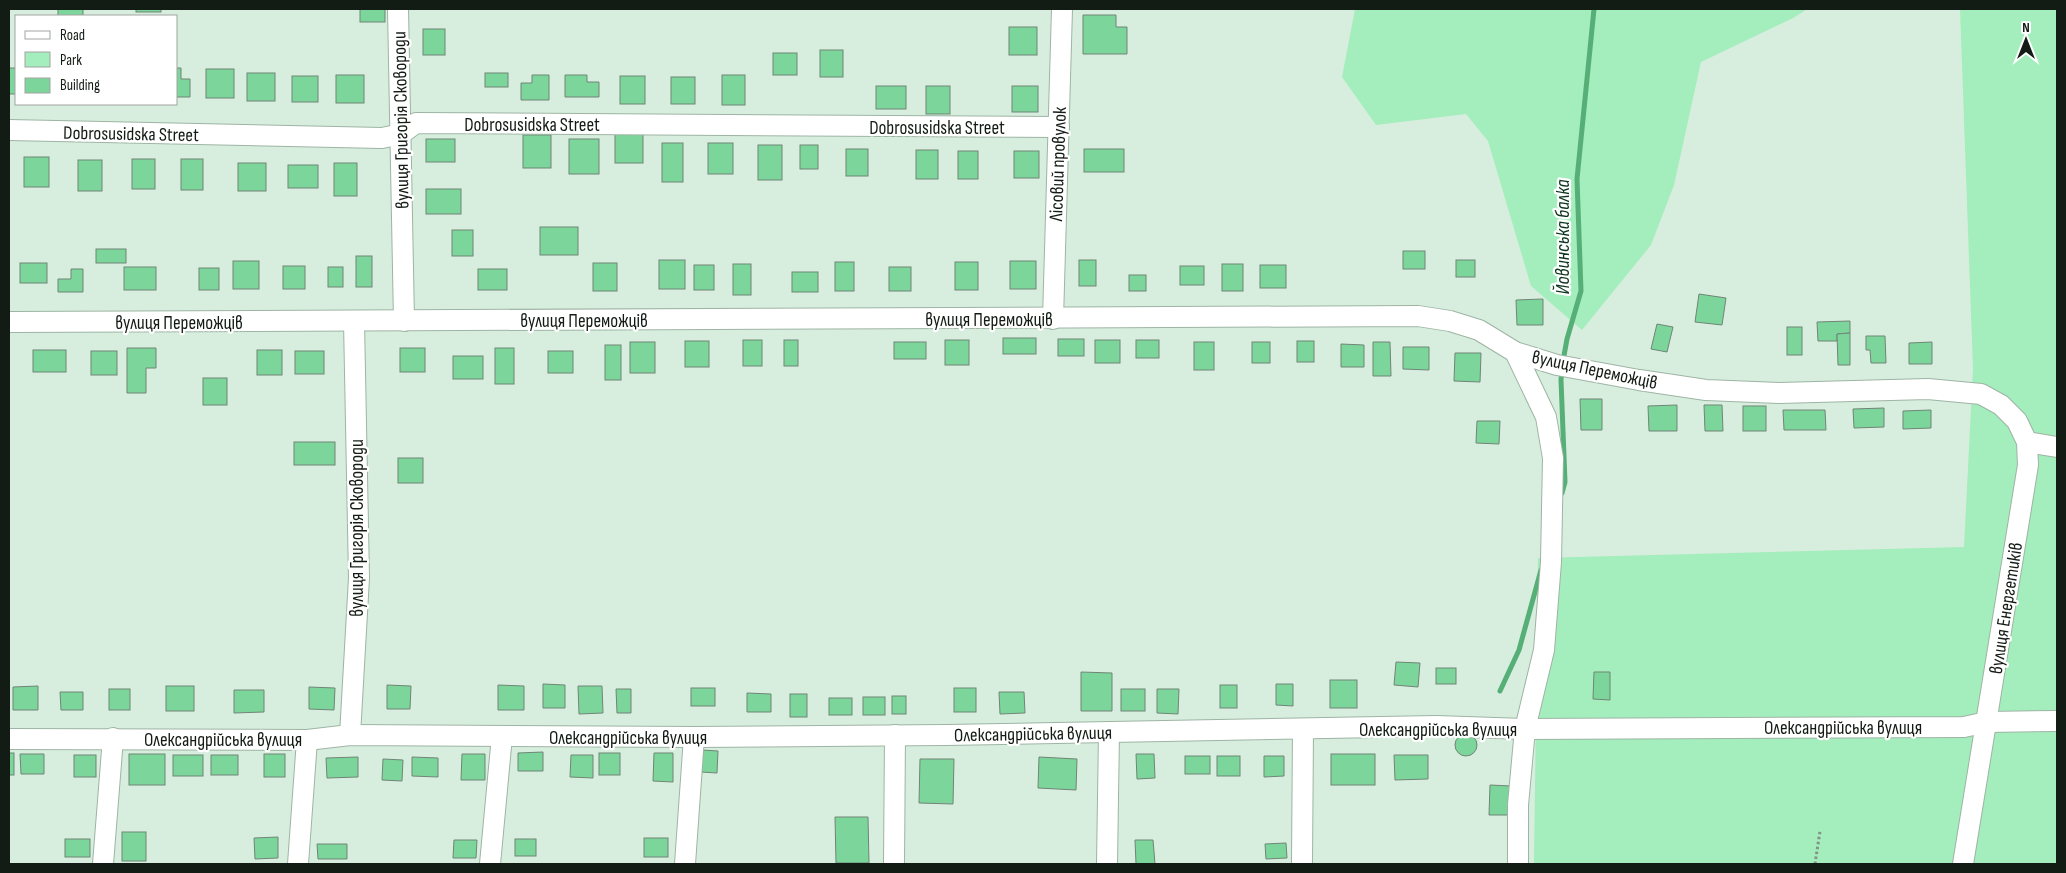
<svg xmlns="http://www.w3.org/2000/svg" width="2066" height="873" viewBox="0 0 2066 873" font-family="'Sofia Sans Condensed',sans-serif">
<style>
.green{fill:#a4edbc}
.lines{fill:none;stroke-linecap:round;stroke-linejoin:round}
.stream{stroke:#55af77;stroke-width:5}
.building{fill:#7cd69b;stroke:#708576}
.minor-casing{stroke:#9eb4a4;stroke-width:22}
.path{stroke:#829387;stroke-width:3;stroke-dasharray:2.5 2.5;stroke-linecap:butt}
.minor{stroke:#fff;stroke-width:20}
.labels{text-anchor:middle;stroke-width:4.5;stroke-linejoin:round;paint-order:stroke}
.street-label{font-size:19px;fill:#131b15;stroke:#fff}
.water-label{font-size:20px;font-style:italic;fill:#0e351e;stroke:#fff}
</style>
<rect width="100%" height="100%" fill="#d7eede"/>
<g class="green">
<polygon points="1355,9 1807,9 1795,17 1701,62 1674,185 1651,245 1582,330 1531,286 1488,141 1466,114 1376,125 1342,77"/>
<polygon points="1960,9 2057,9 2057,864 1534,864 1538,558 1964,547 1973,369"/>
</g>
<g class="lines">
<g class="stream">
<polyline points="1563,361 1567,339 1581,291 1577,179 1594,9"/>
<polyline points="1562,493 1565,482 1561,380 1562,369"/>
<polyline points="1500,691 1519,650 1541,570"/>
</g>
</g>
<g class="building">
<rect x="58" y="9" width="25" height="7"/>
<rect x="136" y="9" width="25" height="3"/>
<rect x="360" y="9" width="25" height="13"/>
<polygon points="1083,15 1116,15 1116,27 1127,27 1127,54 1083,54"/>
<rect x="1009" y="27" width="28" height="28"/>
<rect x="423" y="29" width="22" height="26"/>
<rect x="820" y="50" width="23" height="27"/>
<rect x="773" y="53" width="24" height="22"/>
<rect x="9" y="68" width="7" height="26"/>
<polygon points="176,68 181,68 181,79 190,79 190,97 176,97"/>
<rect x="206" y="69" width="28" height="29"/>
<rect x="247" y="73" width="28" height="28"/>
<rect x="485" y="73" width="23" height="14"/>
<rect x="336" y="75" width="28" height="28"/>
<polygon points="532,75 549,75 549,100 521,100 521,83 532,83"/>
<polygon points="565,75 587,75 587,82 599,82 599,97 565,97"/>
<rect x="722" y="75" width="23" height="30"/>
<rect x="292" y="76" width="26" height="26"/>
<rect x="620" y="76" width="25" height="28"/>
<rect x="671" y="77" width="24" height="27"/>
<rect x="876" y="86" width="30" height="23"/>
<rect x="926" y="86" width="24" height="28"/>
<rect x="1012" y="86" width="26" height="26"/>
<rect x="615" y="134" width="28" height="29"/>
<rect x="523" y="135" width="28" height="33"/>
<rect x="426" y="139" width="29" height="23"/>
<rect x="569" y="139" width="30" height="35"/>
<rect x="662" y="143" width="21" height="39"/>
<rect x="708" y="143" width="25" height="31"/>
<rect x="758" y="145" width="24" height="35"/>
<rect x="800" y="145" width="18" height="24"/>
<rect x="846" y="149" width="22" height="27"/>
<rect x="1084" y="149" width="40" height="23"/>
<rect x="916" y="150" width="22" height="29"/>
<rect x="958" y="151" width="20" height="28"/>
<rect x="1014" y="151" width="25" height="27"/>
<rect x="24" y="157" width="25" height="30"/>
<rect x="132" y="159" width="23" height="30"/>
<rect x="181" y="159" width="22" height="31"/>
<rect x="78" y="160" width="24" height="31"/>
<rect x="238" y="163" width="28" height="28"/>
<rect x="334" y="163" width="23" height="33"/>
<rect x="288" y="165" width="30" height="23"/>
<rect x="426" y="189" width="35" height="25"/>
<rect x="540" y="227" width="38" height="28"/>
<rect x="452" y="230" width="21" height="26"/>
<rect x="96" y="249" width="30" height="14"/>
<rect x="1403" y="251" width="22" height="18"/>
<rect x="356" y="256" width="16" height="31"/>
<rect x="659" y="260" width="26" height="29"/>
<rect x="1079" y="260" width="17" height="26"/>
<rect x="1456" y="260" width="19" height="17"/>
<rect x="233" y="261" width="26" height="28"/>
<rect x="1010" y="261" width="26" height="28"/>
<rect x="835" y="262" width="19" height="29"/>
<rect x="955" y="262" width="23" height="28"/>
<rect x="20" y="263" width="27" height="20"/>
<rect x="593" y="263" width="24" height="28"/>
<rect x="733" y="264" width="18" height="31"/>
<rect x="1222" y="264" width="21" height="27"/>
<rect x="694" y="265" width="20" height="25"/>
<rect x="1260" y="265" width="26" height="23"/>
<rect x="283" y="266" width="22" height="23"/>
<rect x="1180" y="266" width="24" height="19"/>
<rect x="124" y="267" width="32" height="23"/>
<rect x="328" y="267" width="15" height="20"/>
<rect x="889" y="267" width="22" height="24"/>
<rect x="199" y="268" width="20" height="22"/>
<polygon points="71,269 83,269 83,292 58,292 58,279 71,279"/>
<rect x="478" y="269" width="29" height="21"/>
<rect x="792" y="272" width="26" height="20"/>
<rect x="1129" y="275" width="17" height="16"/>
<polygon points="1699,294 1726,298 1722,325 1695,322"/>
<polygon points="1543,299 1543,325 1517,325 1516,300"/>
<polygon points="1850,321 1850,333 1837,334 1837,341 1818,341 1817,322"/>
<polygon points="1657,324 1673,327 1667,352 1651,349"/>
<rect x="1787" y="327" width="15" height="28"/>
<polygon points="1850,333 1850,365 1838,365 1837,334"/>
<polygon points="1866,336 1885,336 1886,363 1871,363 1870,350 1866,350"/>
<rect x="1003" y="338" width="33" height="16"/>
<rect x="1058" y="339" width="26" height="17"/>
<rect x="743" y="340" width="19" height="26"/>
<rect x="784" y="340" width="14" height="26"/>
<rect x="945" y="340" width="24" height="25"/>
<rect x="1095" y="340" width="25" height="23"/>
<rect x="1136" y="340" width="23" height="18"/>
<rect x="685" y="341" width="24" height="26"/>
<rect x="1297" y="341" width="17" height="21"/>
<rect x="630" y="342" width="25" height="31"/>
<rect x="894" y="342" width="32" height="17"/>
<rect x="1194" y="342" width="20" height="28"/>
<rect x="1252" y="342" width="18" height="21"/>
<polygon points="1373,342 1390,342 1391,376 1373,376"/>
<polygon points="1932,342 1932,364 1909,364 1909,343"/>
<polygon points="1341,344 1364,345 1364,367 1341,367"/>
<rect x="605" y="345" width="16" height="35"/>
<polygon points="1403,347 1429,347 1429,370 1403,369"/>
<polygon points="127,348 156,348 156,368 146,368 146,393 127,393"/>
<rect x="400" y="348" width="25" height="24"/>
<rect x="495" y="348" width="19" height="36"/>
<rect x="33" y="350" width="33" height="22"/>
<rect x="257" y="350" width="25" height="25"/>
<rect x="91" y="351" width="26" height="24"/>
<rect x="295" y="351" width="29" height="23"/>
<rect x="548" y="351" width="25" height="22"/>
<polygon points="1455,353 1481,353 1480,382 1454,381"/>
<rect x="453" y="356" width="30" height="23"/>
<rect x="203" y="378" width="24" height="27"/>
<polygon points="1580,399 1602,399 1602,430 1581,430"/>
<polygon points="1677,405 1677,431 1649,431 1648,406"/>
<polygon points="1704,405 1722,405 1723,431 1705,431"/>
<rect x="1743" y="406" width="23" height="25"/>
<polygon points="1884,408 1884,427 1854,428 1853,409"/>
<polygon points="1783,410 1825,410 1826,430 1784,430"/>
<polygon points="1931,410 1931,428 1903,429 1903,411"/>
<polygon points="1477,421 1500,421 1499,444 1476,443"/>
<rect x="294" y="442" width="41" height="23"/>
<rect x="398" y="458" width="25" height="25"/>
<polygon points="1396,662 1420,663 1418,687 1394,685"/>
<rect x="1436" y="668" width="20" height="16"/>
<polygon points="1081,672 1112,673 1112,711 1081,711"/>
<polygon points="1594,672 1610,672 1610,700 1593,699"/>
<rect x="1330" y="680" width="27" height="28"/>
<polygon points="543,684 565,685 565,708 543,708"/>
<polygon points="1276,684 1293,684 1293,706 1276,705"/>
<polygon points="387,685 411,686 410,709 387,709"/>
<polygon points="498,685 524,686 524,710 498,710"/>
<rect x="1220" y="685" width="17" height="23"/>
<polygon points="38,686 38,710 13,710 13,687"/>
<rect x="166" y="686" width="28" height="25"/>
<polygon points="578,686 602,686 603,713 579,714"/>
<polygon points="309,687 335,688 334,710 309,709"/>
<rect x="691" y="688" width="24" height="18"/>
<rect x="954" y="688" width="22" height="24"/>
<rect x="109" y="689" width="21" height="21"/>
<polygon points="616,689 631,689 631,713 617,713"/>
<rect x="1121" y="689" width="24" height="22"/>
<polygon points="1157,689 1179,689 1178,714 1157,713"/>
<polygon points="234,690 264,690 264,712 234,713"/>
<polygon points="60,692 83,692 83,710 61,710"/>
<polygon points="999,692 1024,692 1025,713 1000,714"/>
<polygon points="747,693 771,694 771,712 747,712"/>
<rect x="790" y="694" width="17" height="23"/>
<rect x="892" y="696" width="14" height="18"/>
<rect x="863" y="697" width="22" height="18"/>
<rect x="829" y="698" width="23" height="17"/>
<circle cx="1466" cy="745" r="11"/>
<polygon points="702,750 718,751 717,773 701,772"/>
<polygon points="543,752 543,771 518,771 518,753"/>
<rect x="9" y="753" width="5" height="22"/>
<rect x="599" y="753" width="21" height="22"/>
<polygon points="654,753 673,753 673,782 653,781"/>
<polygon points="20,754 44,754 44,774 21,774"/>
<rect x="129" y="754" width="36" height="31"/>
<rect x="264" y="754" width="21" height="23"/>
<polygon points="462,754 485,754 485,780 461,780"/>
<polygon points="1136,754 1154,754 1155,778 1137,779"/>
<rect x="1331" y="754" width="44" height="31"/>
<rect x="74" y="755" width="22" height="22"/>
<rect x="173" y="755" width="30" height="21"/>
<rect x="211" y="755" width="27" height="20"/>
<polygon points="571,755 593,755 593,778 570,777"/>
<polygon points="1394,755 1428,755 1428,779 1395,780"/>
<rect x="1185" y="756" width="25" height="18"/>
<rect x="1217" y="756" width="23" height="20"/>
<polygon points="1264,756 1284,756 1284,776 1264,777"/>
<polygon points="358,757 358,777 327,778 326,758"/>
<polygon points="412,757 438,758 438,777 412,776"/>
<polygon points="1039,757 1077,759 1076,790 1038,788"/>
<polygon points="383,759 403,760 402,781 382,780"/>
<polygon points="920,759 954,759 953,804 919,803"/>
<polygon points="1490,785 1511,786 1510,815 1489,815"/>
<polygon points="835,817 868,817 869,863 836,863"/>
<rect x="122" y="832" width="24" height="29"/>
<polygon points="278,837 278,858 255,859 254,838"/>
<rect x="644" y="838" width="24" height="19"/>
<rect x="65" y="839" width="25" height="18"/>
<rect x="515" y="839" width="21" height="17"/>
<polygon points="454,840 477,840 476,858 453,858"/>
<polygon points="1135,840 1153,840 1155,864 1136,864"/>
<polygon points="1286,843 1287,858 1266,859 1265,844"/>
<polygon points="317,844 347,844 347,859 318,859"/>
</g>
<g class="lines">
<g class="minor-casing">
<g id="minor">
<polyline points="398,9 404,321"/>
<polyline points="9,130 382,138 401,134 416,123 1059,127"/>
<polyline points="1053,319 1062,9"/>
<polyline points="9,322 1418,316 1450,321 1479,330 1515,352 1557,365 1639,380 1706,390 1779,393 1928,389 1981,394 2001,405 2017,421 2027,442 2028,465 1963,864"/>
<polyline points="1515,352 1546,417 1553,458 1551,562 1544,650 1525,729 1518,805 1518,864"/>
<polyline points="2027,442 2057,447"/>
<polyline points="350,735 359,578 354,321"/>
<polyline points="9,739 307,740 350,735 694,737 946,735 1436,726 1525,729 1964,727 1987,722 2057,721"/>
<polyline points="103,864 113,738"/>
<polyline points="298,864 307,740"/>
<polyline points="490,864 502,736"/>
<polyline points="685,864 694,737"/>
<polyline points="894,864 895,735"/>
<polyline points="1107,864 1109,732"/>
<polyline points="1302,864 1303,729"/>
</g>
</g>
<polyline class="path" points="1815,864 1820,831"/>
<use href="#minor" class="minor"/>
</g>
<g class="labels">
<g class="street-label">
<text transform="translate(400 120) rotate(-91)" y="7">вулиця Григорія Сковороди</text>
<text x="532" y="131">Dobrosusidska Street</text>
<text x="937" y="134">Dobrosusidska Street</text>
<text transform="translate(131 133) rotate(1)" y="7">Dobrosusidska Street</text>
<text transform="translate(1057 164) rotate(-88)" y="7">Лісовий провулок</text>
<text x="989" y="326">вулиця Переможців</text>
<text x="584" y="327">вулиця Переможців</text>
<text x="179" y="329">вулиця Переможців</text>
<text transform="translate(1595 369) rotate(12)" y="7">вулиця Переможців</text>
<text transform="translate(356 528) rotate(-90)" y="7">вулиця Григорія Сковороди</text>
<text transform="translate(2005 608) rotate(-81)" y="7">вулиця Енергетиків</text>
<text x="1843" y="734">Олександрійська вулиця</text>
<text x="1438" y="736">Олександрійська вулиця</text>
<text transform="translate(1033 733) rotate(-1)" y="7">Олександрійська вулиця</text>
<text x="628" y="744">Олександрійська вулиця</text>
<text x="223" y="746">Олександрійська вулиця</text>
</g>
<g class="water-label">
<text transform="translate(1562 237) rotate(-90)" y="7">Йовинська балка</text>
</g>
</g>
<rect width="2066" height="873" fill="none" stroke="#131b15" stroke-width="20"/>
<rect x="15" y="15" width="162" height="90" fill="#ffffff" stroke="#a1a4a1"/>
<rect x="25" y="31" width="25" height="8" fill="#ffffff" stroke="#a1a4a1"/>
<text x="60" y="40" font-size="15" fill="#131b15">Road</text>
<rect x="25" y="52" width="25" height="15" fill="#a4edbc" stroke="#a1a4a1"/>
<text x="60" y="65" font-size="15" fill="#131b15">Park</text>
<rect x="25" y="78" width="25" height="15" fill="#7cd69b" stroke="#a1a4a1"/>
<text x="60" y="90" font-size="15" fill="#131b15">Building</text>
<g transform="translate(2026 40)" stroke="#ffffff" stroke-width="4" paint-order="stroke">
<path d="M0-4L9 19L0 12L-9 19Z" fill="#131b15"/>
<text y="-8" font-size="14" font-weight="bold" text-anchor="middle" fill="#131b15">N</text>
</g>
</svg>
